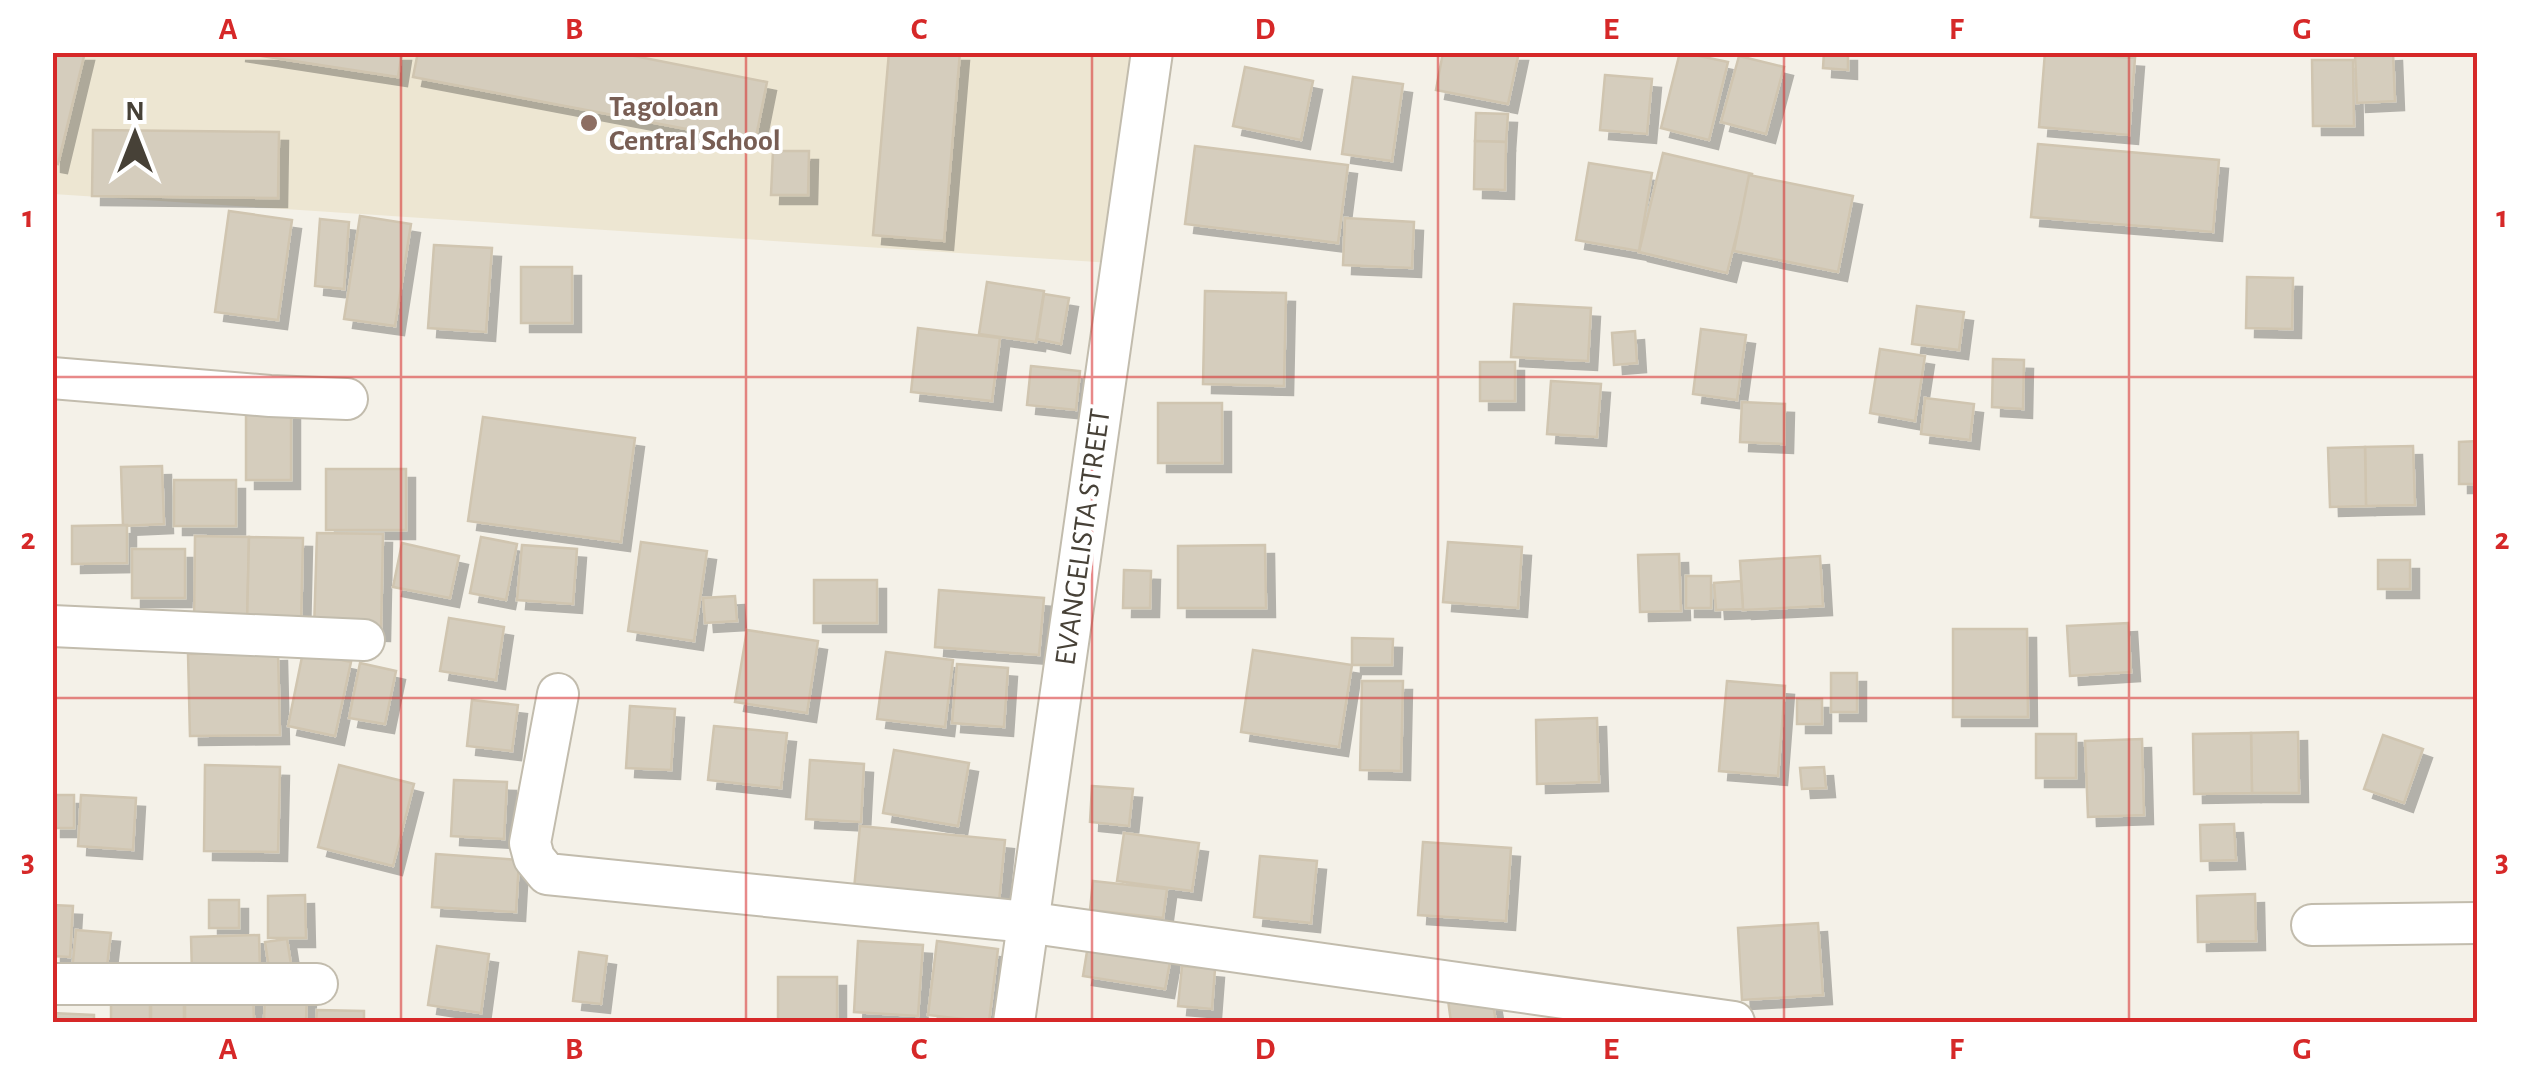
<svg xmlns="http://www.w3.org/2000/svg" width="2530" height="1075" viewBox="0 0 2530 1075" font-family="'Alegreya Sans',sans-serif">
<style>
.education{fill:#ede6d2}
.building{fill:#d5cdbd;stroke:#d0c5b0;stroke-width:2.5;filter:url(#shadow)}
.lines{fill:none;stroke-linecap:round;stroke-linejoin:round}
.minor-casing{stroke:#c2bcad;stroke-width:44}
.minor{stroke:#fff;stroke-width:40}
.grid{fill:none;stroke:#d62828;stroke-width:2.5;stroke-opacity:0.55}
.education-dot{fill:#8d6e63;stroke:#fff;stroke-width:4}
.labels{text-anchor:middle;stroke-width:8;stroke-linejoin:round;paint-order:stroke}
.education-label{font-size:30px;font-weight:bold;fill:#785e54;stroke:#fff;text-anchor:start}
.street-label{font-size:30px;fill:#474137;stroke:#fff}
.neatline{fill:none;stroke:#d62828;stroke-width:4}
.grid-label{font-size:32px;text-anchor:middle;font-weight:bold;fill:#d62828}
</style>
<defs>
<filter id="shadow"><feDropShadow dx="9" dy="9" stdDeviation="0" flood-color="#0004"/></filter>
</defs>
<rect width="100%" height="100%" fill="#f4f1e8"/>
<polygon class="education" points="52,53 1133,53 1112,263 53,194"/>
<g class="building">
<polygon points="52,52 85,52 58,164 52,163"/>
<polygon points="236,52 402,52 398,77"/>
<polygon points="418,52 614,52 767,82 755,142 413,77"/>
<polygon points="889,52 960,52 944,241 873,235"/>
<polygon points="1443,52 1519,52 1508,104 1436,90"/>
<polygon points="1680,52 1728,62 1709,140 1661,128"/>
<polygon points="1824,52 1848,52 1848,70 1823,68"/>
<polygon points="2045,52 2135,58 2129,135 2039,127"/>
<polygon points="2393,52 2395,101 2357,103 2355,54"/>
<polygon points="1739,56 1784,67 1766,134 1721,122"/>
<polygon points="2312,60 2353,60 2354,126 2313,126"/>
<polygon points="1245,67 1313,81 1301,140 1233,126"/>
<polygon points="1605,75 1652,79 1647,134 1600,130"/>
<polygon points="1353,77 1403,84 1392,161 1342,154"/>
<polygon points="1476,113 1508,114 1506,142 1475,141"/>
<polygon points="93,130 279,132 278,198 92,196"/>
<polygon points="1475,141 1506,142 1505,190 1474,189"/>
<polygon points="2038,144 2219,160 2213,232 2031,217"/>
<polygon points="1195,146 1348,165 1338,243 1185,224"/>
<polygon points="773,151 809,151 808,195 771,195"/>
<polygon points="1663,153 1752,174 1727,273 1639,252"/>
<polygon points="1589,163 1652,173 1639,251 1576,240"/>
<polygon points="1749,175 1853,196 1838,272 1734,251"/>
<polygon points="229,211 292,220 278,320 215,312"/>
<polygon points="360,216 411,224 395,326 344,319"/>
<polygon points="1345,218 1414,222 1412,268 1343,265"/>
<polygon points="320,219 349,222 344,289 315,286"/>
<polygon points="434,245 492,248 486,332 428,328"/>
<rect x="521" y="267" width="51" height="56"/>
<polygon points="2247,277 2293,278 2292,329 2246,328"/>
<polygon points="987,282 1044,291 1036,342 979,334"/>
<polygon points="1205,291 1286,293 1284,386 1203,384"/>
<polygon points="1044,294 1069,298 1061,344 1037,339"/>
<polygon points="1514,304 1591,308 1588,361 1511,357"/>
<polygon points="1917,306 1964,312 1959,350 1912,344"/>
<polygon points="918,328 1000,338 992,401 911,392"/>
<polygon points="1701,329 1746,335 1737,400 1693,394"/>
<polygon points="1635,331 1637,363 1614,365 1612,333"/>
<polygon points="1880,349 1925,356 1915,421 1870,413"/>
<polygon points="1993,359 2024,360 2023,409 1992,407"/>
<rect x="1480" y="362" width="35" height="39"/>
<polygon points="1031,366 1080,371 1076,410 1027,405"/>
<polygon points="1551,381 1601,384 1597,437 1547,434"/>
<polygon points="1925,398 1974,404 1970,440 1921,434"/>
<polygon points="1742,402 1785,404 1784,444 1740,442"/>
<rect x="1158" y="403" width="64" height="60"/>
<rect x="246" y="411" width="45" height="69"/>
<polygon points="483,417 635,438 621,542 468,521"/>
<polygon points="2478,441 2478,484 2459,484 2459,442"/>
<polygon points="2413,446 2415,505 2366,506 2365,447"/>
<polygon points="2365,447 2366,506 2330,507 2328,448"/>
<polygon points="162,466 164,524 123,526 121,467"/>
<rect x="326" y="469" width="80" height="61"/>
<rect x="174" y="480" width="62" height="46"/>
<polygon points="127,525 127,563 72,564 72,526"/>
<polygon points="317,533 383,534 381,632 314,630"/>
<polygon points="195,536 249,537 247,625 194,624"/>
<polygon points="249,537 303,538 301,626 247,625"/>
<polygon points="481,537 517,544 506,600 470,593"/>
<polygon points="641,542 707,551 694,641 628,631"/>
<polygon points="1448,542 1522,547 1518,608 1443,602"/>
<polygon points="402,543 459,556 450,598 393,587"/>
<polygon points="522,545 577,549 573,604 517,600"/>
<polygon points="1265,545 1266,608 1178,608 1178,546"/>
<rect x="132" y="549" width="53" height="49"/>
<polygon points="1679,554 1681,611 1640,612 1638,555"/>
<polygon points="1820,556 1823,606 1743,610 1740,561"/>
<rect x="2378" y="560" width="32" height="29"/>
<polygon points="1124,570 1151,571 1150,608 1123,608"/>
<rect x="1686" y="576" width="25" height="32"/>
<rect x="814" y="580" width="63" height="43"/>
<polygon points="1741,581 1743,609 1716,610 1714,583"/>
<polygon points="939,590 1044,598 1039,655 935,647"/>
<polygon points="735,596 737,621 705,623 703,598"/>
<polygon points="449,618 504,627 496,680 440,671"/>
<polygon points="2128,623 2131,672 2070,676 2067,626"/>
<polygon points="1953,629 2027,629 2028,717 1953,717"/>
<polygon points="747,630 818,641 807,713 735,702"/>
<polygon points="1352,638 1393,639 1392,665 1352,665"/>
<polygon points="1253,650 1352,665 1339,747 1241,732"/>
<polygon points="278,652 280,735 190,736 188,654"/>
<polygon points="303,652 351,662 335,736 288,726"/>
<polygon points="886,652 953,660 945,727 877,719"/>
<polygon points="360,663 396,671 385,724 349,718"/>
<polygon points="957,664 1008,668 1004,727 952,723"/>
<rect x="1831" y="673" width="26" height="39"/>
<polygon points="1362,681 1403,681 1401,771 1360,770"/>
<polygon points="1727,681 1785,686 1778,776 1719,771"/>
<rect x="1797" y="699" width="25" height="25"/>
<polygon points="472,700 518,705 512,751 467,746"/>
<polygon points="630,706 675,709 671,770 626,768"/>
<polygon points="1597,718 1599,782 1537,784 1536,720"/>
<polygon points="714,726 787,733 781,788 708,780"/>
<polygon points="2298,732 2299,793 2252,793 2251,733"/>
<polygon points="2251,733 2252,793 2194,794 2193,734"/>
<rect x="2036" y="734" width="40" height="44"/>
<polygon points="2383,735 2423,749 2404,803 2364,789"/>
<polygon points="2142,739 2144,815 2088,817 2085,741"/>
<polygon points="894,750 969,763 958,826 883,813"/>
<polygon points="810,760 864,764 861,822 806,819"/>
<polygon points="205,765 280,767 278,852 204,851"/>
<polygon points="339,765 414,784 393,866 318,847"/>
<polygon points="1824,767 1826,788 1802,789 1800,768"/>
<polygon points="454,780 507,782 504,839 451,836"/>
<polygon points="1092,786 1133,789 1129,826 1090,822"/>
<rect x="52" y="795" width="22" height="33"/>
<polygon points="81,795 136,798 133,850 78,846"/>
<polygon points="2234,824 2236,860 2201,861 2200,825"/>
<polygon points="860,826 1005,840 999,902 854,889"/>
<polygon points="1124,833 1199,843 1192,891 1117,881"/>
<polygon points="1423,842 1511,848 1506,921 1418,915"/>
<polygon points="436,854 519,860 516,912 432,907"/>
<polygon points="1260,856 1317,861 1311,923 1254,917"/>
<polygon points="1093,881 1167,889 1163,918 1090,910"/>
<polygon points="2255,894 2256,941 2198,942 2197,896"/>
<polygon points="305,895 306,938 268,938 268,896"/>
<rect x="209" y="900" width="30" height="28"/>
<polygon points="52,905 73,906 70,957 52,956"/>
<polygon points="1818,923 1823,995 1742,1000 1738,928"/>
<polygon points="76,930 111,933 106,975 72,972"/>
<polygon points="1090,933 1173,946 1165,989 1083,976"/>
<polygon points="259,935 260,972 192,973 191,937"/>
<polygon points="287,939 292,971 270,975 265,942"/>
<polygon points="858,941 923,945 918,1016 854,1012"/>
<polygon points="937,941 998,949 989,1022 928,1015"/>
<polygon points="437,946 489,954 481,1013 428,1005"/>
<polygon points="579,952 607,956 601,1004 573,1001"/>
<polygon points="1182,966 1215,969 1212,1009 1178,1006"/>
<rect x="778" y="977" width="59" height="45"/>
<polygon points="253,991 254,1022 185,1022 185,992"/>
<polygon points="265,992 307,993 306,1022 264,1022"/>
<polygon points="1491,993 1496,1022 1451,1022 1448,1000"/>
<polygon points="184,996 184,1022 151,1022 151,997"/>
<polygon points="150,1003 150,1022 111,1022 111,1004"/>
<polygon points="317,1010 364,1011 364,1022 316,1022"/>
<polygon points="52,1013 94,1015 94,1022 52,1022"/>
</g>
<g class="lines">
<g class="minor-casing">
<g id="minor">
<polyline points="52,378 270,396 347,399"/>
<polyline points="52,626 364,640"/>
<polyline points="558,694 530,843 534,858 547,874 1026,922 1734,1022"/>
<polyline points="2312,925 2478,923"/>
<polyline points="52,984 317,984"/>
<polyline points="1014,1022 1152,52"/>
</g>
</g>
<use href="#minor" class="minor"/>
</g>
<path class="grid" d="M 401,52 L 401,1022M 746,52 L 746,1022M 1092,52 L 1092,1022M 1438,52 L 1438,1022M 1784,52 L 1784,1022M 2129,52 L 2129,1022M 52,377 L 2478,377M 52,698 L 2478,698"/>
<circle class="education-dot" cx="589" cy="123" r="10"/>
<g class="labels">
<g class="education-label">
<text x="609" y="116">Tagoloan<tspan x="609" dy="34">Central School</tspan></text>
</g>
<g class="street-label">
<text transform="translate(1082 537) rotate(-82)" y="10">EVANGELISTA STREET</text>
</g>
</g>
<rect width="2530" height="1075" fill="none" stroke="#ffffff" stroke-width="110"/>
<g transform="translate(135 135)" stroke="#ffffff" stroke-width="8" paint-order="stroke">
<path d="M0-8L18 38L0 25L-18 38Z" fill="#474137"/>
<text y="-15" font-size="28" font-weight="bold" text-anchor="middle" fill="#474137">N</text>
</g>
<rect x="55" y="55" width="2420" height="965" class="neatline"/>
<g class="grid-label">
<text x="228" y="39">A</text>
<text x="574" y="39">B</text>
<text x="919" y="39">C</text>
<text x="1265" y="39">D</text>
<text x="1611" y="39">E</text>
<text x="1956" y="39">F</text>
<text x="2302" y="39">G</text>
<text x="28" y="227">1</text>
<text x="2502" y="227">1</text>
<text x="28" y="549">2</text>
<text x="2502" y="549">2</text>
<text x="28" y="871">3</text>
<text x="2502" y="871">3</text>
<text x="228" y="1059">A</text>
<text x="574" y="1059">B</text>
<text x="919" y="1059">C</text>
<text x="1265" y="1059">D</text>
<text x="1611" y="1059">E</text>
<text x="1956" y="1059">F</text>
<text x="2302" y="1059">G</text>
</g>
</svg>
